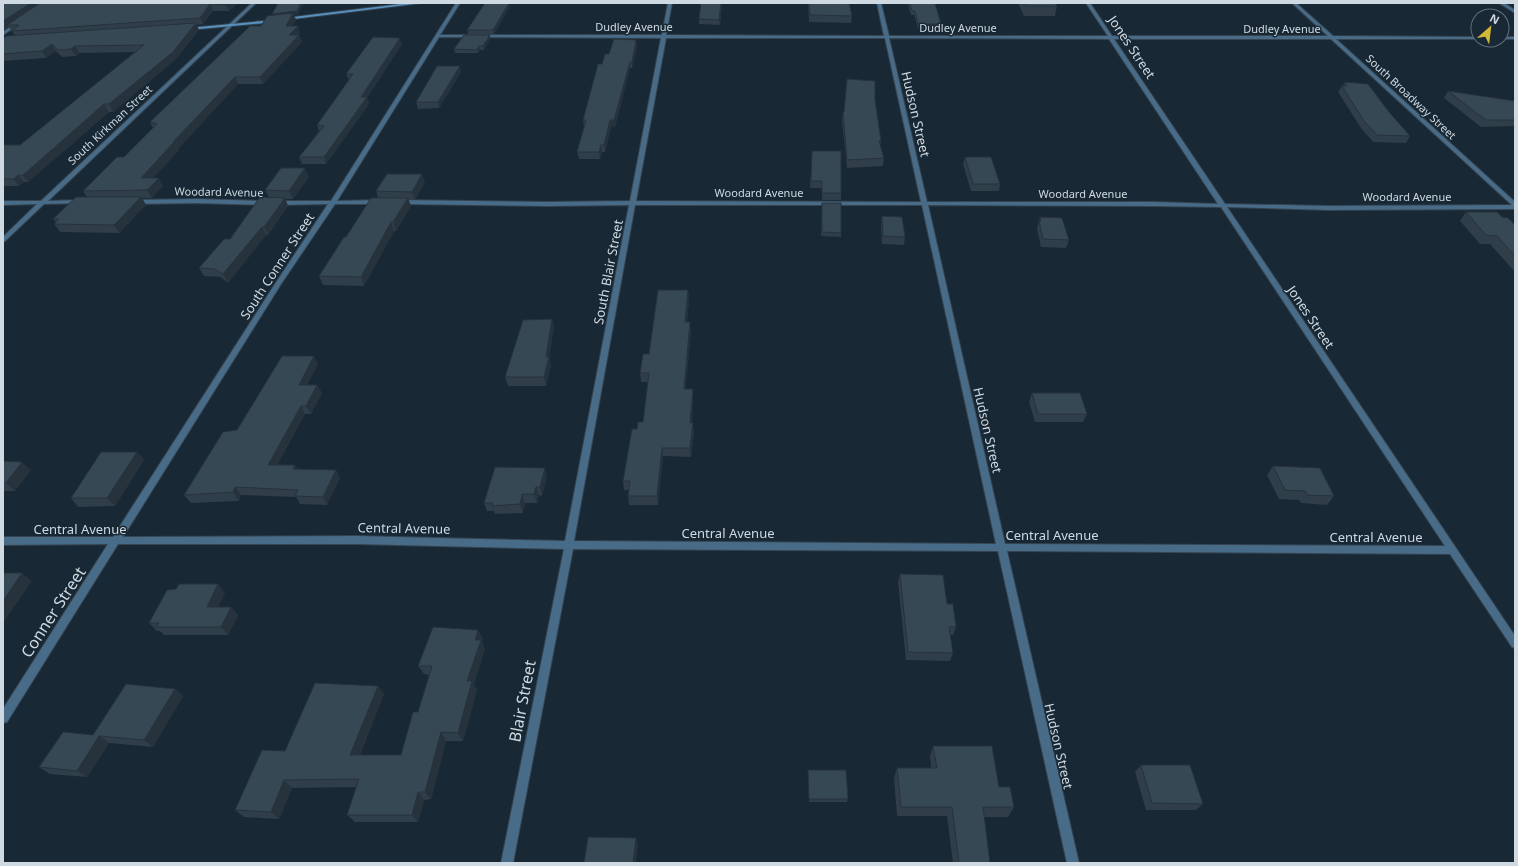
<svg xmlns="http://www.w3.org/2000/svg" width="1518" height="866" viewBox="0 0 1518 866" font-family="'Noto Sans',sans-serif">
<style>
.lines{fill:none;stroke-linecap:round;stroke-linejoin:round}
.minor-casing{stroke:#354450;stroke-width:2}
.secondary-casing{stroke:#354450;stroke-width:2}
.minor{fill:#486b88;fill-rule:evenodd}
.secondary{fill:#5892c1;fill-rule:evenodd}
.wall{fill:#2f3e49}
.shaded-wall{fill:#26323c}
.building{fill:#374855;stroke:#26323c}
.labels{text-anchor:middle;stroke-width:3;stroke-linejoin:round;paint-order:stroke}
.far-street-label{font-size:11px;fill:#cfd9e1;stroke:#182834}
.street-label{font-size:13px;fill:#cfd9e1;stroke:#182834}
.near-street-label{font-size:16px;fill:#cfd9e1;stroke:#182834}
</style>
<rect width="100%" height="100%" fill="#182834"/>
<g class="lines">
<g class="minor-casing">
<g id="minor">
<polygon points="252,3 256,3 48,201 80,200 83,202 82,203 44,204 5,241 3,242 3,237 37,204 3,205 3,201 41,201"/>
<path d="M 456,3 L 460,3 L 440,35 L 662,35 L 668,3 L 672,3 L 666,35 L 884,36 L 877,3 L 881,3 L 889,36 L 1108,36 L 1086,3 L 1090,3 L 1112,36 L 1328,36 L 1292,3 L 1296,3 L 1333,36 L 1478,37 L 1478,39 L 1336,39 L 1515,202 L 1515,209 L 1329,210 L 1227,207 L 1515,636 L 1515,648 L 1512,647 L 1450,554 L 1007,551 L 1079,863 L 1067,863 L 998,551 L 573,549 L 513,863 L 501,863 L 564,549 L 356,544 L 118,544 L 7,722 L 3,723 L 3,709 L 108,544 L 3,545 L 3,537 L 113,537 L 275,284 L 328,204 L 278,205 L 275,203 L 278,201 L 331,201 ZM 439,37 L 661,38 L 630,201 L 548,202 L 400,200 L 397,202 L 400,204 L 548,206 L 629,205 L 565,541 L 356,536 L 123,537 L 281,284 L 335,204 L 378,204 L 381,202 L 378,200 L 337,201 ZM 666,38 L 885,38 L 921,202 L 636,201 ZM 889,38 L 1109,39 L 1218,204 L 1154,202 L 927,202 ZM 1114,39 L 1331,39 L 1512,205 L 1329,206 L 1225,204 ZM 635,205 L 922,205 L 996,544 L 574,541 ZM 928,205 L 1154,206 L 1221,207 L 1445,546 L 1005,544 Z"/>
<polygon points="1499,3 1504,3 1515,10 1515,13"/>
<polygon points="17,22 21,23 3,35 3,32"/>
<rect x="1502" y="37" width="13" height="2"/>
<polygon points="196,199 266,201 269,203 266,205 196,203 134,204 131,202 134,200"/>
</g>
</g>
<g class="secondary-casing">
<g id="secondary">
<polygon points="409,3 422,3 285,20 283,19 285,18"/>
<polygon points="274,20 276,20 276,22 188,30 186,29 188,28"/>
</g>
</g>
<use href="#minor" class="minor"/>
<use href="#secondary" class="secondary"/>
</g>
<g class="wall">
<polygon points="3,3 238,3 229,11 213,11 203,24 196,25 199,30 176,59 113,112 109,112 28,182 24,182 19,186 3,186 3,145 20,145 135,52 79,53 76,56 62,57 56,51 46,58 3,61 3,39 15,36 9,27 3,30"/>
<polygon points="722,3 720,25 699,24 699,19"/>
<polygon points="808,3 851,3 851,4 850,4 852,16 851,23 809,22"/>
<polygon points="908,3 935,3 941,24 940,28 918,28 914,15 911,15"/>
<polygon points="1018,3 1055,3 1057,6 1055,16 1024,16"/>
<polygon points="510,6 494,34 468,34 467,30"/>
<polygon points="298,14 294,15 296,20 292,26 300,33 299,35 302,42 263,84 238,84 178,149 179,150 153,178 163,186 152,198 142,198 146,205 119,233 60,232 54,224 56,222 53,219 87,197 83,191 124,157 153,128 150,122 261,26 267,16"/>
<polygon points="490,39 484,50 480,50 478,53 455,53 454,49"/>
<polygon points="636,40 637,46 632,68 630,68 615,127 611,127 605,152 602,152 600,159 579,159 577,152 584,127 583,120 602,64 609,54"/>
<polygon points="402,44 367,98 369,104 326,164 302,164 299,157 319,131 317,125 349,80 346,74"/>
<polygon points="461,72 439,108 418,109 416,102"/>
<polygon points="1345,82 1389,112 1410,136 1406,143 1373,142 1361,128 1338,92 1342,86 1343,86"/>
<polygon points="1448,91 1515,101 1515,126 1481,127 1444,98"/>
<polygon points="875,100 881,141 880,146 884,158 883,166 847,168 842,120 843,112 844,112"/>
<polygon points="812,151 841,193 841,200 822,200 822,188 810,188"/>
<polygon points="965,157 1000,184 999,191 971,191 963,164"/>
<polygon points="309,177 293,199 285,199 288,206 268,235 266,235 228,283 220,277 204,276 199,268 230,239 269,197 265,190"/>
<polygon points="425,182 415,200 408,200 411,206 396,231 394,231 364,286 323,285 319,276 346,237 378,198 376,191"/>
<polygon points="822,207 841,233 841,237 821,236"/>
<polygon points="1466,212 1502,217 1515,225 1515,272 1490,244 1480,244 1460,221"/>
<polygon points="882,216 905,237 904,245 882,244 881,224"/>
<polygon points="1040,217 1069,240 1066,248 1041,247 1037,229"/>
<polygon points="688,290 689,299 687,322 691,331 685,389 693,389 693,397 692,423 694,432 691,457 663,456 658,505 629,505 628,496 629,490 624,490 623,481 637,429 643,422 648,382 641,382 640,373 649,354"/>
<polygon points="552,319 554,327 549,357 551,365 546,386 508,386 505,377"/>
<polygon points="318,364 307,385 317,385 322,393 311,414 305,414 277,465 295,465 297,469 336,470 340,478 327,505 300,504 296,497 241,495 239,501 191,503 184,495 237,430"/>
<polygon points="1032,393 1087,414 1083,422 1035,422 1029,402"/>
<polygon points="137,452 144,460 115,506 78,507 71,498"/>
<polygon points="3,461 31,470 15,491 3,491"/>
<polygon points="1273,466 1334,496 1327,505 1301,503 1299,500 1279,499 1267,475"/>
<polygon points="547,476 542,496 539,495 537,503 525,503 523,513 495,514 494,511 487,511 484,503"/>
<polygon points="900,574 947,604 956,627 953,635 950,635 953,653 950,661 906,660 898,582"/>
<polygon points="225,593 218,607 231,607 238,615 228,635 164,635 160,631 157,631 149,623"/>
<polygon points="478,630 483,639 482,642 485,649 474,684 477,690 463,741 446,741 431,799 424,800 418,822 355,822 347,815 356,787 292,788 279,819 244,817 235,810 285,751 378,686 384,694 360,755 401,755 418,712 429,675 424,674 418,666"/>
<polygon points="175,689 183,696 153,747 109,743 87,777 50,774 39,767 93,735"/>
<polygon points="933,746 999,787 1014,807 1008,817 984,817 990,863 953,863 947,816 897,816 894,778 897,768 931,768 930,756"/>
<polygon points="1141,765 1203,804 1196,810 1146,810 1135,772"/>
<polygon points="808,770 848,799 847,802 809,802"/>
</g>
<g class="shaded-wall">
<polygon points="31,3 44,3 7,25 9,27 3,30 3,21"/>
<polygon points="228,3 238,3 229,11 226,5"/>
<polygon points="301,3 304,3 298,14 294,15 296,20 289,33 273,17 272,14"/>
<polygon points="509,3 510,6 494,34 493,30"/>
<polygon points="721,3 722,3 720,25 719,20"/>
<polygon points="210,4 213,11 203,24 200,18"/>
<polygon points="196,23 199,30 176,59 113,112 109,104"/>
<polygon points="298,26 300,33 292,42 289,35"/>
<polygon points="299,35 302,42 263,84 260,77"/>
<polygon points="490,35 490,39 484,50 483,46"/>
<polygon points="400,38 402,44 367,98 369,104 326,164 324,157 361,97"/>
<polygon points="636,40 637,46 632,68 632,62"/>
<polygon points="52,44 56,51 46,58 42,51"/>
<polygon points="75,46 79,53 76,56 71,49"/>
<polygon points="479,46 480,50 478,53 477,50"/>
<polygon points="630,62 630,68 615,127 611,127 605,152 604,145 610,120"/>
<polygon points="460,66 461,72 439,108 438,102"/>
<polygon points="235,77 238,84 178,149 179,150 146,186 141,178 173,142"/>
<polygon points="104,104 109,112 28,182 23,175"/>
<polygon points="601,145 602,152 600,159 599,152"/>
<polygon points="305,168 309,177 293,199 289,191"/>
<polygon points="422,174 425,182 415,200 412,192"/>
<polygon points="18,175 24,182 19,186 14,179"/>
<polygon points="159,178 163,186 152,198 147,190"/>
<polygon points="141,197 146,205 119,233 114,225"/>
<polygon points="285,198 288,206 268,235 264,227"/>
<polygon points="408,198 411,206 396,231 393,222"/>
<polygon points="391,222 394,231 364,286 361,277"/>
<polygon points="262,227 266,235 228,283 223,274"/>
<polygon points="688,290 689,299 686,331 685,322"/>
<polygon points="552,319 554,327 549,359 549,357 551,365 546,386 544,377 546,357"/>
<polygon points="690,322 691,331 685,397 684,389"/>
<polygon points="3,327 5,330 3,332"/>
<polygon points="314,356 318,364 303,393 299,385"/>
<polygon points="317,385 322,393 311,414 306,406"/>
<polygon points="693,389 693,397 691,431 690,423"/>
<polygon points="301,406 305,414 273,473 268,465"/>
<polygon points="693,423 694,432 691,457 690,448"/>
<polygon points="662,448 663,456 658,505 657,496"/>
<polygon points="137,452 144,460 115,506 107,498"/>
<polygon points="22,462 31,470 15,491 6,483"/>
<polygon points="295,465 300,473 293,469"/>
<polygon points="545,468 547,476 542,496 540,487"/>
<polygon points="336,470 340,478 327,505 323,497"/>
<polygon points="235,487 241,495 239,501 233,492"/>
<polygon points="536,487 539,495 537,503 534,494"/>
<polygon points="522,494 525,503 523,513 520,504"/>
<polygon points="22,573 32,581 3,623 3,601"/>
<polygon points="218,584 225,593 214,615 207,607"/>
<polygon points="231,607 238,615 228,635 221,627"/>
<polygon points="478,630 483,639 482,642 485,649 474,684 477,690 463,741 458,733 467,681 475,640"/>
<polygon points="378,686 384,694 357,763 350,755"/>
<polygon points="175,689 183,696 153,747 144,740"/>
<polygon points="441,732 446,741 431,799 425,792"/>
<polygon points="99,736 109,743 87,777 77,771"/>
<polygon points="284,780 292,788 279,819 271,812"/>
<polygon points="418,792 424,800 418,822 412,815"/>
<polygon points="636,838 638,844 636,863 633,863"/>
</g>
<g class="building">
<polygon points="3,3 31,3 3,21"/>
<polygon points="40,3 228,3 226,5 210,4 200,18 12,31 19,25 7,25"/>
<polygon points="278,3 301,3 297,11 272,14"/>
<polygon points="485,3 509,3 493,30 467,30"/>
<polygon points="701,3 721,3 719,20 699,19"/>
<polygon points="809,3 849,3 852,16 810,15"/>
<polygon points="910,3 935,3 941,24 918,24 915,11 912,11"/>
<polygon points="1025,3 1055,3 1057,6 1026,6"/>
<polygon points="293,13 286,26 298,26 289,35 299,35 260,77 235,77 173,142 174,142 141,178 159,178 147,190 83,191 117,157 124,157 157,124 150,122 250,26 261,26 267,16"/>
<polygon points="196,23 173,52 109,104 104,104 23,175 18,175 14,179 3,179 3,145 20,145 144,45 75,46 71,49 58,50 52,44 42,51 3,54 3,39 6,36"/>
<polygon points="464,35 490,35 483,46 479,46 477,50 454,49"/>
<polygon points="373,37 400,38 361,97 367,97 324,157 299,157 324,126 317,125 353,74 346,74"/>
<polygon points="614,39 636,40 632,62 630,62 614,120 610,120 604,145 601,145 599,152 577,152 586,120 583,120 598,64 602,64 605,54 609,54"/>
<polygon points="437,66 460,66 438,102 416,102"/>
<polygon points="847,79 875,81 875,100 881,141 879,141 884,158 847,160 843,112 844,112"/>
<polygon points="1345,82 1368,84 1389,112 1410,136 1377,135 1364,121 1342,86 1347,86"/>
<polygon points="1448,91 1515,101 1515,120 1486,120"/>
<polygon points="812,151 841,151 841,193 822,193 822,181 811,181"/>
<polygon points="965,157 991,157 1000,184 973,184"/>
<polygon points="281,168 305,168 289,191 265,190"/>
<polygon points="387,174 422,174 412,192 376,191"/>
<polygon points="76,197 141,197 114,225 54,224 59,219 53,219"/>
<polygon points="260,197 285,198 264,227 262,227 223,274 215,269 199,268 224,239 230,239"/>
<polygon points="371,198 408,198 393,222 391,222 361,277 319,276 344,237 346,237"/>
<polygon points="822,203 841,203 841,233 822,232"/>
<polygon points="1466,212 1497,212 1502,217 1508,218 1515,225 1515,256 1497,236 1486,235"/>
<polygon points="882,216 902,217 905,237 883,236"/>
<polygon points="1040,217 1062,218 1069,240 1043,239 1039,221 1041,221"/>
<polygon points="658,290 688,290 685,322 690,322 684,389 693,389 690,423 693,423 690,448 662,448 657,496 628,496 630,481 623,481 632,429 637,429 638,422 643,422 649,373 640,373 643,354 649,354"/>
<polygon points="552,319 546,357 549,357 544,377 505,377 523,320"/>
<polygon points="282,356 314,356 299,385 317,385 306,406 301,406 268,465 295,465 293,469 336,470 323,497 295,496 298,490 235,487 233,492 184,495 223,432 237,430"/>
<polygon points="1032,393 1080,393 1087,414 1038,414"/>
<polygon points="101,452 137,452 107,498 71,498"/>
<polygon points="3,461 22,462 6,483 3,483"/>
<polygon points="1273,466 1320,468 1334,496 1307,495 1305,491 1285,490"/>
<polygon points="495,467 545,468 540,487 536,487 534,494 522,494 520,504 492,506 493,503 484,503"/>
<polygon points="3,573 22,573 3,601"/>
<polygon points="900,574 943,575 947,604 953,604 956,627 949,627 953,653 908,652"/>
<polygon points="179,584 218,584 207,607 231,607 221,627 156,627 159,623 149,623 167,590 176,589"/>
<polygon points="433,627 478,630 475,640 481,640 467,681 472,681 458,733 441,732 425,792 418,792 412,815 347,815 359,779 284,780 271,812 235,810 262,750 285,751 315,683 378,686 350,755 401,755 413,712 418,712 432,666 418,666"/>
<polygon points="126,684 175,689 144,740 99,736 77,771 39,767 63,732 93,735"/>
<polygon points="933,746 992,746 999,787 1010,787 1014,807 983,807 990,863 959,863 952,807 901,807 897,768 937,768"/>
<polygon points="1141,765 1190,765 1203,804 1152,803"/>
<polygon points="808,770 846,770 848,799 809,799"/>
<polygon points="588,837 636,838 633,863 584,863"/>
</g>
<g class="labels">
<g class="far-street-label">
<text x="634" y="31">Dudley Avenue</text>
<text x="958" y="32">Dudley Avenue</text>
<text x="1282" y="33">Dudley Avenue</text>
<text transform="translate(1411 97) rotate(43)" y="4">South Broadway Street</text>
<text transform="translate(110 125) rotate(-43)" y="4">South Kirkman Street</text>
<text transform="translate(219 192) rotate(1)" y="4">Woodard Avenue</text>
<text x="759" y="197">Woodard Avenue</text>
<text x="1083" y="198">Woodard Avenue</text>
<text x="1407" y="201">Woodard Avenue</text>
</g>
<g class="street-label">
<text transform="translate(1132 47) rotate(56)" y="5">Jones Street</text>
<text transform="translate(916 114) rotate(77)" y="5">Hudson Street</text>
<text transform="translate(277 266) rotate(-57)" y="5">South Conner Street</text>
<text transform="translate(608 272) rotate(-79)" y="5">South Blair Street</text>
<text transform="translate(1311 317) rotate(56)" y="5">Jones Street</text>
<text transform="translate(988 430) rotate(77)" y="5">Hudson Street</text>
<text transform="translate(404 528) rotate(1)" y="5">Central Avenue</text>
<text x="80" y="534">Central Avenue</text>
<text x="728" y="538">Central Avenue</text>
<text x="1052" y="540">Central Avenue</text>
<text x="1376" y="542">Central Avenue</text>
<text transform="translate(1059 746) rotate(77)" y="5">Hudson Street</text>
</g>
<g class="near-street-label">
<text transform="translate(53 612) rotate(-57)" y="6">Conner Street</text>
<text transform="translate(522 701) rotate(-79)" y="6">Blair Street</text>
</g>
</g>
<rect width="1518" height="866" fill="none" stroke="#cfd9e1" stroke-width="8"/>
<g transform="translate(1490 28) rotate(28)"><circle r="19" fill="#182834" stroke="#616f79"/>
<path d="M0-3L7 15L0 10L-7 15Z" fill="#d2b635"/>
<text y="-6" font-size="11" font-weight="bold" text-anchor="middle" fill="#cfd9e1">N</text>
</g>
</svg>
